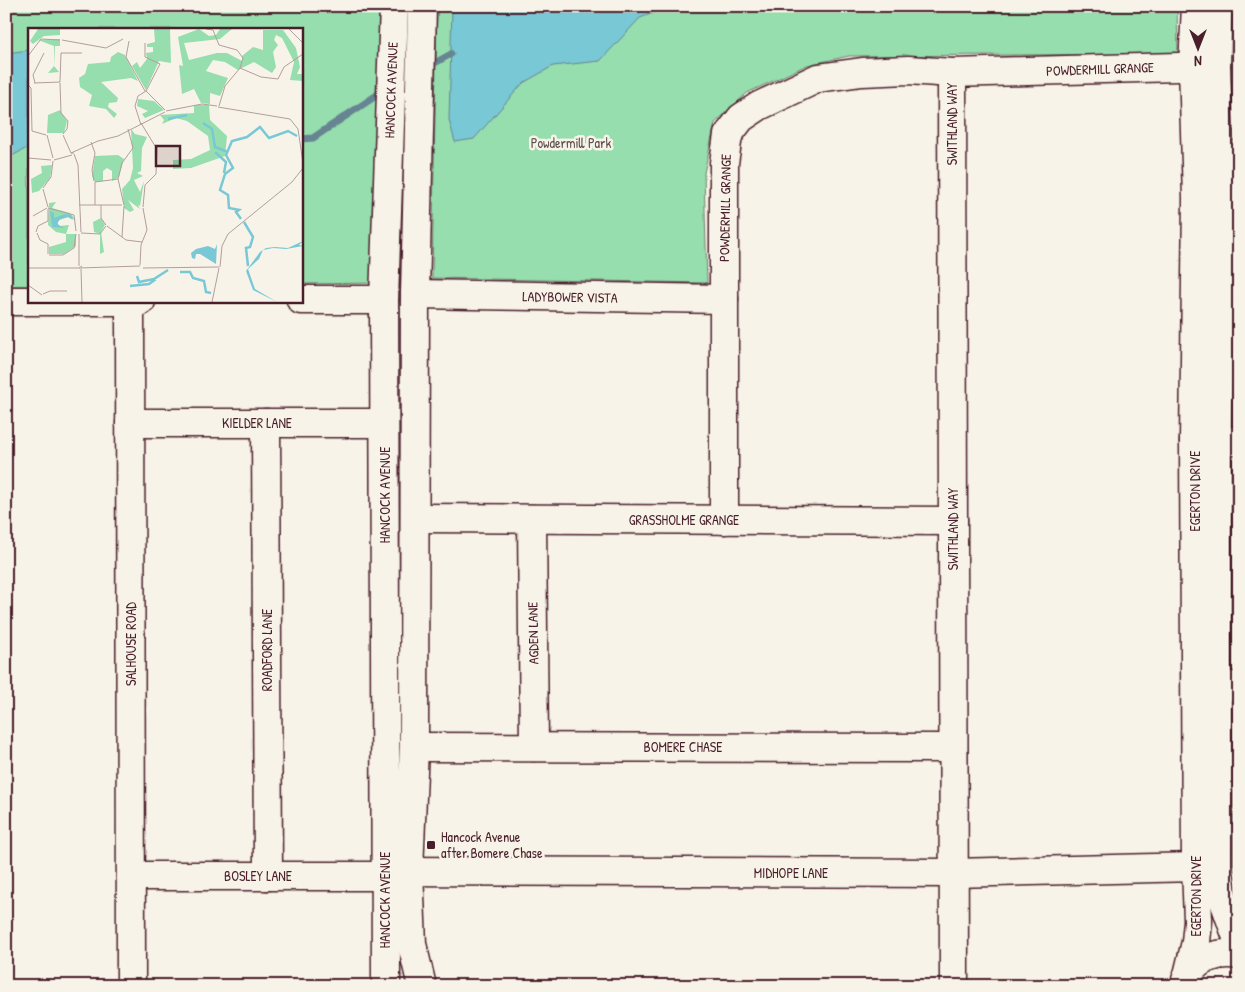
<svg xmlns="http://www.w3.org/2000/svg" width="1245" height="992" viewBox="0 0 1245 992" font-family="'Patrick Hand',sans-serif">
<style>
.green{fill:#96dead;stroke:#707e6c}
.water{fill:#79c8d5;stroke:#668491}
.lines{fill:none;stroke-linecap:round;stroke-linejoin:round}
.stream{stroke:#668491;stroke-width:7}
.street-casing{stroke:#4a1f2b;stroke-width:31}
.secondary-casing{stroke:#4a1f2b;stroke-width:31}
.street{stroke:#f7f3e8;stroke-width:28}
.secondary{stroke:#f7f3e8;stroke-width:28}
.poi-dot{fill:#4a1f2b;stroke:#f7f3e8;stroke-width:2}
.labels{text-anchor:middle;stroke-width:5;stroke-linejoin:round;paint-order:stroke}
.street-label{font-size:14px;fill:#4a1f2b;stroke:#f7f3e8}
.park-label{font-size:14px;fill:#5d4f4c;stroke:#f7f3e8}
.poi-label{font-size:14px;fill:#4a1f2b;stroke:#f7f3e8;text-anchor:start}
.inset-river{fill:none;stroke:#79c8d5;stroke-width:2.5}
.inset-road{fill:none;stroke:#b29e9c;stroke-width:1}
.view{fill:#4a1f2b;fill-opacity:0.15;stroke:#4a1f2b;stroke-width:2.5}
.inset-edge{fill:none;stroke:#4a1f2b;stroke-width:2.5}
</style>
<rect width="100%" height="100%" fill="#f7f3e8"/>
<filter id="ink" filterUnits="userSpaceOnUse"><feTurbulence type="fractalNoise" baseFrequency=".02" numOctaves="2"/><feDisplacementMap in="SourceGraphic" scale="10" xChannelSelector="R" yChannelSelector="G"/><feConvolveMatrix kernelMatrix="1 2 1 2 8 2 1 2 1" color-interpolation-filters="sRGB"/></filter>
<g filter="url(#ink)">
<g class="green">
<polygon points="6,6 381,6 375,283 301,284 301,29 29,29 29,286 6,286"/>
<polygon points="437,6 1177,6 1178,54 849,56 807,65 747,93 715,123 704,173 707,283 432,278"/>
</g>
<g class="water">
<polygon points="452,6 672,6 640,18 600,61 553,66 523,83 474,139 455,142 449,120"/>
<polygon points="29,50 29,147 6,159 6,53"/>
</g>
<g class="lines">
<g class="stream">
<polyline points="433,64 451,54"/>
<polyline points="301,139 313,138 377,95"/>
</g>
<g class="street-casing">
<g id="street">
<polyline points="952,73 954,986"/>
<polyline points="415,294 724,299"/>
<polyline points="301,300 384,300"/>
<polyline points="6,301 141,301"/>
<polyline points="130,301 131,986"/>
<polyline points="130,423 384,423"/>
<polyline points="266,423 268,876"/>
<polyline points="1194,441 1239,441"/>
<polyline points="415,518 953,521"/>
<polyline points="532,519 534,747"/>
<polyline points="724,520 724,163 728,135 741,118 759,106 818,78 862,72 908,70 952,73 1216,66"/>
<polyline points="1196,687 1239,686"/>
<polyline points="414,747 953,748"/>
<polyline points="390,871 953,873 1196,867"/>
<polyline points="131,876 385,876"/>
<polyline points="421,982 412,944 409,871 414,747 415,294 422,6"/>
<polyline points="386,984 384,300 394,6"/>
</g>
</g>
<g class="secondary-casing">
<g id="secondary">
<polyline points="1218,6 1216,66 1221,198 1217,441 1217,687 1219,868 1222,895 1239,943"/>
<polyline points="1188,975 1196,942 1198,921 1196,867 1194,441 1197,198 1193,66 1196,6"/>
<path d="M 1186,980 C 1194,959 1218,951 1239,955"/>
</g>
</g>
<use href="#street" class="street"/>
<use href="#secondary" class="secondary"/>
</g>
</g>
<rect class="poi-dot" x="426" y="840" width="10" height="10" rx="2.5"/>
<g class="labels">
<g class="street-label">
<text transform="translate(1100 69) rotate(-2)" y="5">POWDERMILL GRANGE</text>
<text transform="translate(391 90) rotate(-88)" y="5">HANCOCK AVENUE</text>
<text transform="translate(952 124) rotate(-90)" y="5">SWITHLAND WAY</text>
<text transform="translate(725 208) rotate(-89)" y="5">POWDERMILL GRANGE</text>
<text transform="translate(570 297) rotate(1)" y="5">LADYBOWER VISTA</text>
<text x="257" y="428">KIELDER LANE</text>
<text transform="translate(1195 491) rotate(-90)" y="5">EGERTON DRIVE</text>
<text transform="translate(385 495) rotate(-90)" y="5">HANCOCK AVENUE</text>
<text x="684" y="525">GRASSHOLME GRANGE</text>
<text transform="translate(953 529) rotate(-90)" y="5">SWITHLAND WAY</text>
<text transform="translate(533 633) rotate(-91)" y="5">AGDEN LANE</text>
<text transform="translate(131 644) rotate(-90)" y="5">SALHOUSE ROAD</text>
<text transform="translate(267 650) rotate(-90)" y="5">ROADFORD LANE</text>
<text x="683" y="752">BOMERE CHASE</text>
<text x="791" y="878">MIDHOPE LANE</text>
<text x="258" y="881">BOSLEY LANE</text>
<text transform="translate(1196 896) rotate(-90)" y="5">EGERTON DRIVE</text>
<text transform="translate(385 900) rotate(-90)" y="5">HANCOCK AVENUE</text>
</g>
<g class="park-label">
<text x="571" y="148">Powdermill Park</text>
</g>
<g class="poi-label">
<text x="441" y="842">Hancock Avenue<tspan x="441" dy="16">after Bomere Chase</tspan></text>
</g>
</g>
<g transform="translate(28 28)">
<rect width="275" height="275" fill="#f7f3e8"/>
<path d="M 10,1 L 32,1 L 32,7 L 16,8 L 5,16 L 2,13 ZM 126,1 L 142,1 L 143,35 L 131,33 L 118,62 L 104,38 L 109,34 L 112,40 L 119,31 L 118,25 L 125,24 L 125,19 L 119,19 L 119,16 L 127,14 ZM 171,1 L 181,8 L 188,7 L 192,1 L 204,1 L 192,11 L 156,15 L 161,32 L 189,25 L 199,25 L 214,33 L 214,28 L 225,19 L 235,22 L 235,2 L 255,2 L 268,20 L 272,39 L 269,46 L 275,46 L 275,53 L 262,52 L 266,34 L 254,10 L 248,7 L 246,12 L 250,17 L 245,24 L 248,39 L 244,45 L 226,34 L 210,42 L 197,34 L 185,32 L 178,43 L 200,50 L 192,68 L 182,65 L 182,76 L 173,75 L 166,61 L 154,66 L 151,37 L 155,38 L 150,9 ZM 32,11 L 32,18 L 27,18 L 26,38 L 31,44 L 20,45 L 26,38 L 26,18 L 10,12 ZM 90,24 L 97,27 L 110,53 L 103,50 L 73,54 L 90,70 L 89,74 L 81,75 L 80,79 L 89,86 L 86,90 L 78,81 L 61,78 L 64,67 L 52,59 L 51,50 L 57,46 L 60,36 L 82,34 L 83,29 ZM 110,71 L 126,73 L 136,82 L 117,90 L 114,86 L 120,83 L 109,78 ZM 166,77 L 181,77 L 182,92 L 199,108 L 197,128 L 163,140 L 145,141 L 145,132 L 163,131 L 182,122 L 180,108 L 159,93 L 148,90 L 134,96 L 136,92 L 132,87 L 166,85 ZM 32,82 L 39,93 L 36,105 L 19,105 L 20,87 ZM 103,101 L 107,106 L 119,109 L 114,120 L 113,143 L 109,145 L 115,148 L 106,152 L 112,164 L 116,153 L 112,178 L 110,177 L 112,181 L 100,172 L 106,182 L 102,184 L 96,180 L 94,161 L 102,152 L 105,140 ZM 90,127 L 96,131 L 91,149 L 84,153 L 84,143 L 79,140 L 75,143 L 75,153 L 67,154 L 64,148 L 67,128 ZM 24,137 L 22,150 L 11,163 L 4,165 L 3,151 L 14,145 L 13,138 ZM 28,174 L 24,180 L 42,185 L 48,192 L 40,189 L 29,193 L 31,198 L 41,197 L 38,206 L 28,204 L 20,197 L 21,175 ZM 73,190 L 77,197 L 73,204 L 76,224 L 72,226 L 72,206 L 66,204 L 65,194 ZM 38,206 L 48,206 L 48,218 L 36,226 L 21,226 L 21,219 L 38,214 Z" fill="#96dead"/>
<path d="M 22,183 L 26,185 L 26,190 L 37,186 L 43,187 L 45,192 L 40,189 L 32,191 L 29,196 L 36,200 L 24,199 ZM 275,213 L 271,217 L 275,218 L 258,221 L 245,220 L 235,222 L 231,231 L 220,241 L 227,261 L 249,274 L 225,262 L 218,243 L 232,224 L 238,220 L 247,219 L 260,220 ZM 189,216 L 188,236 L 172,226 L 168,226 L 167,231 L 164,230 L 163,225 L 168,221 L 180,218 L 187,221 Z" fill="#79c8d5"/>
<path class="inset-river" d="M 140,91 L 159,87M 175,95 L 184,101 L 187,119 L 200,124M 187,124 L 198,134 L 196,145M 213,191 L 208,184 L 211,182 L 201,180 L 200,167 L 192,162 L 197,146 L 205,140 L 198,127 L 204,113 L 219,109 L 232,99 L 241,110 L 260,103 L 269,108M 216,194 L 225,209 L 222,219 L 218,220 L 220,238M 152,244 L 162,244 L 165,250 L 176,253 L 178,264 L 183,265M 109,248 L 111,254 L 126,251 L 140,242M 102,258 L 121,256 L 128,251"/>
<path class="inset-road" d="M 178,1 L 185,2 L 191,17 L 209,22 L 215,30 L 212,40 L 197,58 L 191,78M 261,1 L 275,15M 34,12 L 78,20 L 95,11M 101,13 L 98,29 L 117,63M 117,15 L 117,29 L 132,36M 33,25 L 54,25M 0,28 L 13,11 L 32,12M 212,40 L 233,49 L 250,51 L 256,39 L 275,26M 32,54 L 33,25M 6,55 L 32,54M 7,55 L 5,47 L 16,25M 32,55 L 33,85 L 40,93 L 39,101 L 35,106M 0,57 L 3,60 L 4,103 L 18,107M 118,63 L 132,36M 118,63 L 137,82M 190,79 L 262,91 L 270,101 L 275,135M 138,83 L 174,76 L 189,78M 113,95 L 127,118M 113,97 L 107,78 L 110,68 L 118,63M 19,107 L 25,130M 35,107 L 43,125M 63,114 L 67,125 L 64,142 L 66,153M 46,125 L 43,125 L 70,113 L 90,108 L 137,84M 46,126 L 50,137 L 53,204M 0,130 L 23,132M 26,132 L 44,127M 90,151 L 96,177M 67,154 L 90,151 L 94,135 L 105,120 L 100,101M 67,154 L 67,177M 15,160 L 23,149 L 25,133M 15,161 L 20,179M 51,177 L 94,177M 73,177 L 73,190 L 78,197M 115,179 L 117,157 L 128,146 L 129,118M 20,180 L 46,187 L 48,203M 5,188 L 19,180M 79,198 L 98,212 L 114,214M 8,204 L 10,198 L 20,193 L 20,181M 9,205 L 12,212 L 20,216 L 20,226M 53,205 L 72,206 L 78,198M 94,209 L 96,178M 21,227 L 35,227 L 46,220 L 48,206M 112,237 L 113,217 L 119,202 L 115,180M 51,238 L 51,206M 54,238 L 51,240 L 112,238M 192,239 L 194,218 L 200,206 L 264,154 L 275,140M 0,240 L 51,240M 115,240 L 191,239M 53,241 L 54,274M 0,257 L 14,267M 15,266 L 22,263 L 39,263M 184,274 L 191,240"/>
<path class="view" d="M 128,118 L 152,118 L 152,138 L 128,138 Z"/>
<rect width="275" height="275" class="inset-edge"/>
</g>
<rect width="1245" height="992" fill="none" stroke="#f7f3e8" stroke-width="25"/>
<rect x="12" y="12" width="1220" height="967" fill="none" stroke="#4a1f2b" stroke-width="2" filter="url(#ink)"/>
<g transform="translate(1198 48) rotate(180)" stroke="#f7f3e8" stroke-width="4" paint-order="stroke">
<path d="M0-4L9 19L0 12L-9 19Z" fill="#4a1f2b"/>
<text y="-8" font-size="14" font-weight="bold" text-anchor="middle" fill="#4a1f2b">N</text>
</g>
</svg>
